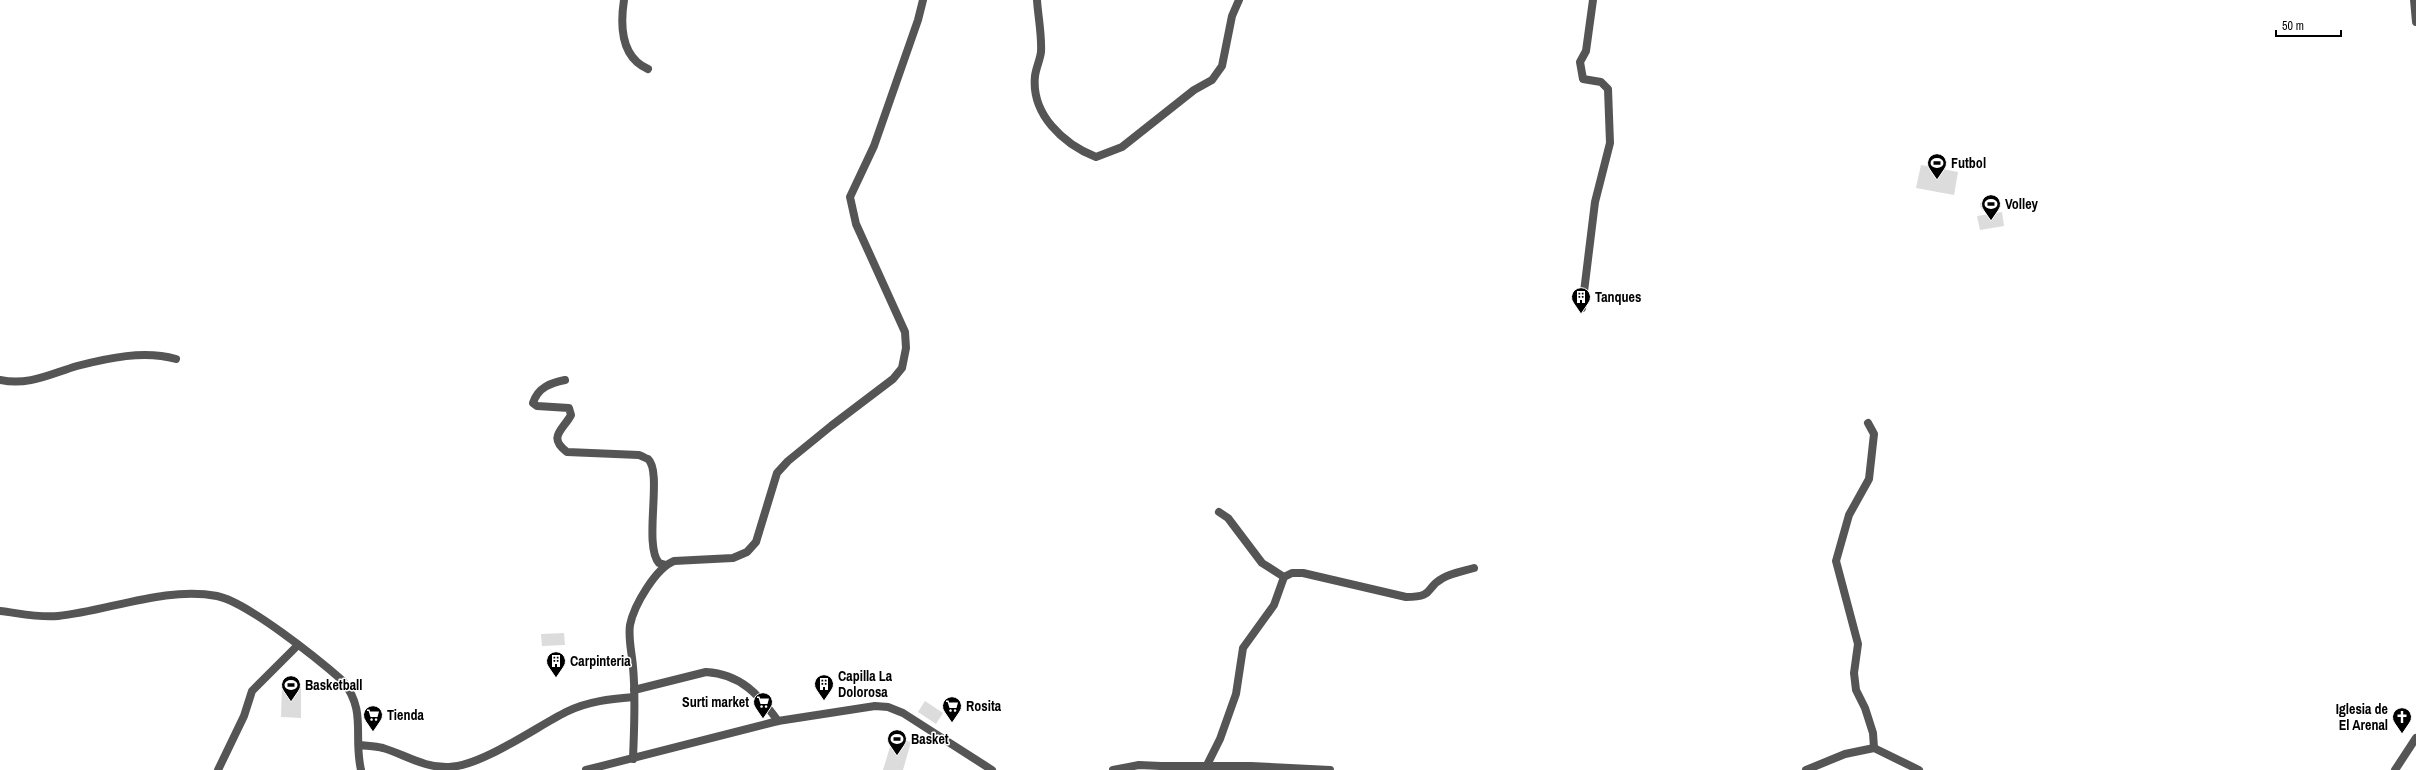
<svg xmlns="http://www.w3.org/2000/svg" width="2416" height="770" viewBox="0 0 2416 770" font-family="'Archivo Narrow',sans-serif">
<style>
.park{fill:#dcdcdc}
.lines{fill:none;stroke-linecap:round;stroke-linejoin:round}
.minor{stroke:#555;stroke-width:8}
.tertiary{stroke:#555;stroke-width:8}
.labels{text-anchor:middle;stroke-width:3;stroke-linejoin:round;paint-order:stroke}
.poi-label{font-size:14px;font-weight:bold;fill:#000;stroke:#fff;text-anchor:start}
</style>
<rect width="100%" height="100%" fill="#fff"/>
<g class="park">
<polygon points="1921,165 1958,172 1954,195 1916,188"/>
<circle cx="1986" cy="205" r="6"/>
<polygon points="2002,212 2004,226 1980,230 1977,216"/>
<polygon points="564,633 565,645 542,646 541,634"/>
<polygon points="282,685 301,686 301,718 281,717"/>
<polygon points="925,701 943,713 936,724 918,712"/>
<polygon points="893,737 911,742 903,770 883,770"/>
</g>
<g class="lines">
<g class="minor">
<path d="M 624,0 C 620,26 621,57 648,69"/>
<path d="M 1037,0 C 1038,16 1042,35 1041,52 C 1040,60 1036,68 1035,76 C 1031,114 1063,144 1096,157 L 1122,147 L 1194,90 L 1212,80 L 1222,66 L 1232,16 L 1239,0"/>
<polyline points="2414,0 2416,22"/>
<polyline points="1582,308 1595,202 1610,143 1608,89 1601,82 1583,79 1580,62 1586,51 1593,0"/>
<path d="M 0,380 C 29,386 50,374 77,366 C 108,358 144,350 176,359"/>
<path d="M 565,380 C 551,383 538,387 533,403 L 537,406 L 569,408 L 571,415 C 563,430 547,437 567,452 L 639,455 C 642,456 645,458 648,459 C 663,472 643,545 659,563 L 666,565"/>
<polyline points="1868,423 1874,434 1869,479 1849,515 1836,561 1858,644 1854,673 1856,690 1865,708 1873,733 1874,748"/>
<polyline points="1219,512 1228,518 1262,563 1284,577"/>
<path d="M 634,690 L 706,672 C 741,674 759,695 778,721"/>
<path d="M 359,745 C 366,746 375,746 383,748 C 406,755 424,768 449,767 C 482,766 536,727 566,712 C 588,701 611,699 634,697"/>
<path d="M 633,759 C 634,729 636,698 633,667 C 632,653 628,639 630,625 C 634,605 656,568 674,561 L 733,558 L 747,552 L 756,542 L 777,473 L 788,461 L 831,426 L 893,379 L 902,368 L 906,348 L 905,332 L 856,224 L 850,197 L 874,146 L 918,20 L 923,0"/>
<path d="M 1207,765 L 1220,739 L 1236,694 L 1243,648 L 1274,605 L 1284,577 L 1292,573 L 1303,573 L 1406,597 C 1436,597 1424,588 1443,578 C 1452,573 1464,571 1474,568"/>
<polyline points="218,770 244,716 252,691 297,646"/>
</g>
<g class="tertiary">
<path d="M 0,611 C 18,613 39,618 58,616 C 108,611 166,586 217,596 C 247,602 318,659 343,681 C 367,712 353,735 361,770"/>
<polyline points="1161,766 1251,766 1330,770"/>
<polyline points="586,770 778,721 875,706 888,707 903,713 992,770"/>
<polyline points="1113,770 1139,765 1161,766 1162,770"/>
<polyline points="1806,770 1845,754 1874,748 1919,770"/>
<polyline points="2395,770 2416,738"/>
</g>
</g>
<defs>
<g id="stadium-pin" transform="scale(1)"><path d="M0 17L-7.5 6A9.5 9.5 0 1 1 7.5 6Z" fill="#000" stroke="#fff"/><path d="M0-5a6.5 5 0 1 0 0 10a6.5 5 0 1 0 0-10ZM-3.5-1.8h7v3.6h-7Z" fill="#fff"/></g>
<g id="building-pin" transform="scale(1)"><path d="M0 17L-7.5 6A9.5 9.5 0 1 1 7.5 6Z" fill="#000" stroke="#fff"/><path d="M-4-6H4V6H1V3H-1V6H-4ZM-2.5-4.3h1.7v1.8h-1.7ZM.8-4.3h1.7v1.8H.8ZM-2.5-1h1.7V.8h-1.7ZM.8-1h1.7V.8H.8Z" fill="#fff"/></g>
<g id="supermarket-pin" transform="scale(1)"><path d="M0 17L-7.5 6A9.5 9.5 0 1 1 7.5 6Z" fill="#000" stroke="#fff"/><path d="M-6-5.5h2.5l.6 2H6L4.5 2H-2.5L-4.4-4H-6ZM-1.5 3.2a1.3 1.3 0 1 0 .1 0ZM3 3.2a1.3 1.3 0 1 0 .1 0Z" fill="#fff"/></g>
<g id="church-pin" transform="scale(1)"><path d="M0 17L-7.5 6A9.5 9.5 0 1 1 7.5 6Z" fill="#000" stroke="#fff"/><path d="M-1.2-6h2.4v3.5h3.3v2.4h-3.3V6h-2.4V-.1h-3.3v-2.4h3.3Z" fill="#fff"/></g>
</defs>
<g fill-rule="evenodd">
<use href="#stadium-pin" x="1937" y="163"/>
<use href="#stadium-pin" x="1991" y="204"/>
<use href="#building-pin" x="1581" y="297"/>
<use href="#building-pin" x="556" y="661"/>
<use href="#building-pin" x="824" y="684"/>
<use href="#stadium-pin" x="291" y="685"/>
<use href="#supermarket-pin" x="763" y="702"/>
<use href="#supermarket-pin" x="952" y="706"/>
<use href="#supermarket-pin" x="373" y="715"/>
<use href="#church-pin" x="2402" y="717"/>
<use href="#stadium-pin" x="897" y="739"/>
</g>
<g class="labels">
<g class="poi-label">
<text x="1951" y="168">Futbol</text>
<text x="2005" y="209">Volley</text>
<text x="1595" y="302">Tanques</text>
<text x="570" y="666">Carpinteria</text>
<text x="838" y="681">Capilla La<tspan x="838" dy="16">Dolorosa</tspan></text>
<text x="305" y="690">Basketball</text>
<text x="749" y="707" text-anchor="end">Surti market</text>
<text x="966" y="711">Rosita</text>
<text x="2388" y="714" text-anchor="end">Iglesia de<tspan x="2388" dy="16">El Arenal</tspan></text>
<text x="387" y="720">Tienda</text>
<text x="911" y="744">Basket</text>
</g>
</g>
<path d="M2276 30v6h65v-6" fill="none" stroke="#000000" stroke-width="2"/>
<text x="2282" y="30" font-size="12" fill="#000000" stroke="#ffffff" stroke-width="3" paint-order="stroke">50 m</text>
</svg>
